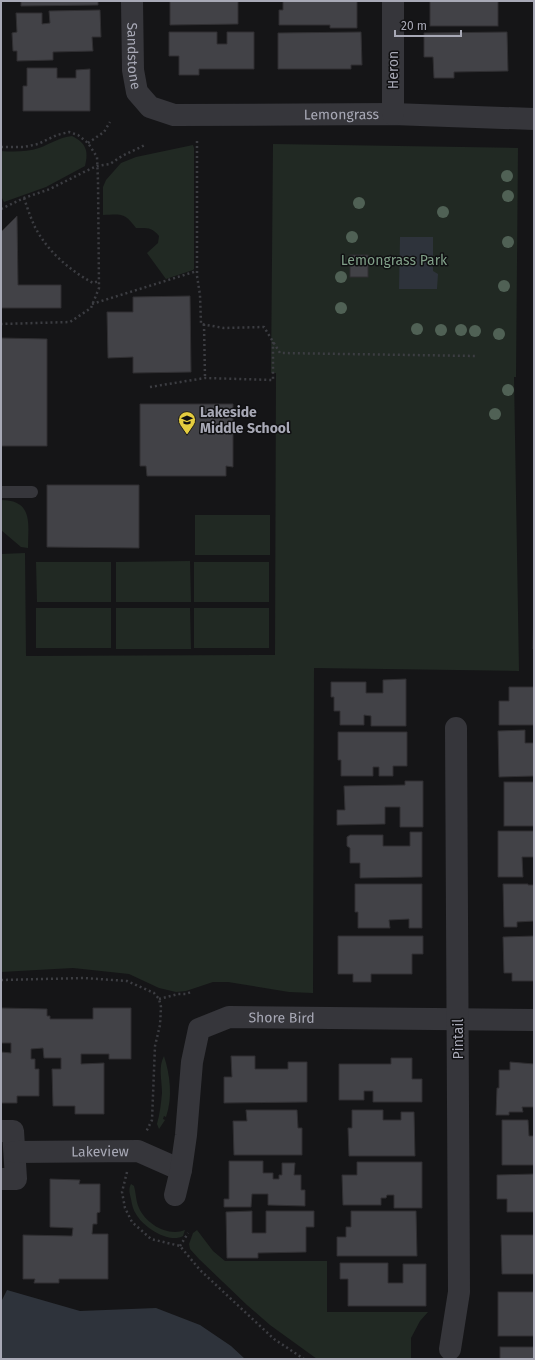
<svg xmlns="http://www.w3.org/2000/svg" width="535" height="1360" viewBox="0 0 535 1360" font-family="'Fira Sans',sans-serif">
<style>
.green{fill:#212923}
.water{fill:#2e333b}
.building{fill:#424247;stroke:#302f32}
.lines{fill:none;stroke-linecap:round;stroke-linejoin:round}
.path{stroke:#3c3d42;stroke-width:2.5;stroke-dasharray:2 3;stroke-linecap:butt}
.service{stroke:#36363b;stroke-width:12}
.minor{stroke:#36363b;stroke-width:22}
.tree{fill:#506155}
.labels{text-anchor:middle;stroke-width:3;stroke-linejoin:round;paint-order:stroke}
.street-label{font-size:14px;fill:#a8a9b6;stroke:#101012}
.park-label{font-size:14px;fill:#809f88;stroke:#101012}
.poi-label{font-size:14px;font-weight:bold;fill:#a8a9b6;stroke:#101012;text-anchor:start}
</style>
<rect width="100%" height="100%" fill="#151517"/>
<g class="green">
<path d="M 72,136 C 86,143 89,151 85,166 L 46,187 L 4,202 L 1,196 L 1,151 C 13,152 27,152 39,148 C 50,144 60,137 72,136 Z"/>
<polygon points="273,144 518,148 516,377 514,377 519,671 314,668 313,993 289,992 228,982 213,982 186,991 176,992 159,988 129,974 73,968 1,972 1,554 25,553 26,656 275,655 276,373 271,373"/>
<path d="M 193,145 L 194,148 L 194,269 L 193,270 L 166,279 L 147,253 L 158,243 L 159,236 C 152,227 147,228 136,228 C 125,213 122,214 103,215 L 103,187 L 106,180 L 121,163 L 136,157 Z"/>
<path d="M 1,500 C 34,500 28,525 28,548 L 21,547 L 1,530 Z"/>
<rect x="195" y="515" width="75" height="40"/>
<polygon points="190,561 191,602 116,602 116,562"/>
<polygon points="36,562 111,562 111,602 37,602"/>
<rect x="194" y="562" width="75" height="40"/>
<rect x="36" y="608" width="75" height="40"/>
<polygon points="116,608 190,608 191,649 116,649"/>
<rect x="194" y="608" width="75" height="40"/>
<path d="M 164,1056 C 170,1075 173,1097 166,1117 L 164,1116 L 163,1119 L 165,1120 L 159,1129 L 157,1124 C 160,1113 161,1103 162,1093 C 162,1080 158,1067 164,1056 Z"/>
<path d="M 131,1184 L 134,1186 C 136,1193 136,1202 139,1208 C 146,1224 168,1237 185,1230 L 183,1236 C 169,1244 143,1227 136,1214 C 133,1210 132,1204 131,1199 C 130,1194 128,1189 131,1184 Z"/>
<polygon points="197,1230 213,1251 225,1261 327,1261 327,1312 428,1312 420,1321 411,1338 411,1359 317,1359 270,1325 247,1305 199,1259 190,1249 189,1244 193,1233"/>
</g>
<g class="water">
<polygon points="400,237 433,237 433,271 438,274 437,289 399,289"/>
<polygon points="7,1290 80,1311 156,1308 200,1325 231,1346 245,1359 1,1359 1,1302"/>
</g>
<g class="building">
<polygon points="21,1 98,1 98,5 21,6"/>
<polygon points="170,1 238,1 238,24 170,25"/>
<polygon points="283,1 357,1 357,28 330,28 330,25 279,25 279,10 283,10"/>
<rect x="430" y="1" width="68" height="25"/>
<polygon points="100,10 101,37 92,37 93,51 53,52 53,60 17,61 17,51 13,51 12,33 17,32 16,13 42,13 42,24 50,23 49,11"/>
<polygon points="169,32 217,32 217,44 227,44 227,32 254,32 254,69 199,69 199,75 179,75 179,56 169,56"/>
<polygon points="361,32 362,65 351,65 351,69 278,69 278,33"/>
<polygon points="507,32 508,71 454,72 454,78 434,78 433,57 424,57 424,33"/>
<polygon points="27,68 57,68 57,78 76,78 76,70 90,69 90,111 23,111 23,86 27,86"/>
<polygon points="17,216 18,285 61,285 61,308 1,308 1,232"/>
<rect x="350" y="255" width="18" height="22"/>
<polygon points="190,296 191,372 133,373 133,357 108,358 107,312 133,312 133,297"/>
<polygon points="1,338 47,339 47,446 1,446"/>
<polygon points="140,404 233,404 233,467 226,466 226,476 147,476 146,466 140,466"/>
<polygon points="47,485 139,485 139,548 47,547"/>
<polygon points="534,603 534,649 533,649"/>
<polygon points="406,679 406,726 371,726 371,716 364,715 364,725 340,725 340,711 334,711 334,697 331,697 331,682 366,682 366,693 383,693 383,680"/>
<polygon points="509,687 534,687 534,725 499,725 499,701 509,701"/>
<polygon points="525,730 525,743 534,743 534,776 499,777 498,731"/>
<polygon points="338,732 407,732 407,766 393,766 393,776 379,776 379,767 373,767 373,776 341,776 341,760 338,760"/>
<polygon points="405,781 423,781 423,827 400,827 400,807 385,807 385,824 337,825 337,810 345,810 344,786 405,785"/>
<rect x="504" y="782" width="30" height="44"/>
<polygon points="498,831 534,831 534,857 522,857 523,877 498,877"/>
<polygon points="410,832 422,832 422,877 360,878 360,863 350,863 350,848 347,846 347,837 350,835 383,835 383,846 410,846"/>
<polygon points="355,884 422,884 422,928 409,928 409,919 389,920 390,928 358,928 358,912 355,912"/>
<polygon points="503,884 528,884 528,885 534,885 534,921 517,922 517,927 504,927"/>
<polygon points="338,936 423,936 423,954 412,954 412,974 371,974 371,982 353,982 353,974 338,974"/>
<polygon points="534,936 534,981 512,981 512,973 504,973 503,937"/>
<polygon points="1,1008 47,1009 47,1016 50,1016 50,1019 93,1019 93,1008 131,1008 131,1059 109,1059 109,1054 81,1054 81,1064 104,1063 104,1114 75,1114 75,1106 53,1106 52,1069 61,1069 61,1058 44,1058 43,1048 31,1049 31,1059 35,1059 35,1069 39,1069 39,1096 17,1096 17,1103 1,1103 1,1052 11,1053 11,1043 1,1043"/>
<polygon points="231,1056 255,1056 255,1069 288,1069 288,1062 307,1062 307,1102 224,1103 224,1077 232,1077"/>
<polygon points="391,1058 412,1058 412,1079 422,1079 422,1102 373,1102 373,1091 364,1091 364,1100 339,1100 339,1064 391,1064"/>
<polygon points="510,1062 534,1064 534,1107 522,1107 523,1112 509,1112 509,1115 496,1115 497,1088 499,1088 499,1070 510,1070"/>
<polygon points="246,1110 297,1110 298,1128 302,1128 302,1155 234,1155 233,1121 247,1121"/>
<polygon points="352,1110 383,1110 383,1120 401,1120 401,1112 414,1112 415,1156 349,1156 348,1128 352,1128"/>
<polygon points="502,1120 528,1120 529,1136 534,1136 534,1165 502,1165"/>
<polygon points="229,1161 263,1161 263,1173 273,1173 273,1179 279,1179 279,1175 282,1175 282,1163 295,1163 294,1175 301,1175 301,1190 305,1190 305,1206 268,1205 268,1194 252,1194 251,1207 224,1207 224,1199 229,1199"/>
<polygon points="357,1162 422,1162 422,1208 394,1208 394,1195 387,1195 386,1198 381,1198 381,1205 343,1205 342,1175 357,1175"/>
<polygon points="534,1174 534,1212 507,1212 507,1199 497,1199 497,1175"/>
<polygon points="50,1179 80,1180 79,1184 100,1184 100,1212 97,1213 97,1224 93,1224 92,1234 108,1234 108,1279 59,1279 59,1283 34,1283 35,1279 23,1279 23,1235 72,1236 73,1228 50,1227"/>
<polygon points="252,1211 252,1233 266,1233 266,1211 314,1211 314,1227 306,1227 306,1252 258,1253 258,1258 227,1258 226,1212"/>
<polygon points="351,1211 416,1211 417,1256 337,1256 337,1237 346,1237 346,1227 351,1227"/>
<polygon points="501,1235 534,1235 534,1274 502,1274"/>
<polygon points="340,1263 388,1263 388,1283 403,1283 403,1264 426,1264 426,1306 348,1306 348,1279 340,1279"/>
<rect x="498" y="1292" width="36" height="44"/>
<rect x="500" y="1347" width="34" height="12"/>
</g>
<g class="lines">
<g class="path">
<polyline points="197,141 197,276 200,295 201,324 224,328 264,327 280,353 477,356"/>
<polyline points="88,143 104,132 110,122"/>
<polyline points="1,147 24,147 38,144 57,135 69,132 78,135 88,143 97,157 98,181 99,288 91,308 70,322 1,324"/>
<path d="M 24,198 C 27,207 30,216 34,225 C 46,250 69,270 93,283 L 99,281"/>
<polyline points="1,209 24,198 50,189 86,171 97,166 110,164 122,156 145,145"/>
<polyline points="92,304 197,271"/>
<polyline points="204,324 205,378"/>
<polyline points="150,387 205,378 273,380 273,342"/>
<polyline points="1,980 84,978 127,981 154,993 159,999 161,1007 160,1025 155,1046 152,1120 146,1132"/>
<polyline points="159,999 178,994 186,994 191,992"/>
<polyline points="127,1172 122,1192 125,1208 132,1222 151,1239 180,1246 200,1270 274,1339 304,1359"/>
<polyline points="180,1246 188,1233"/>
</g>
<polyline class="service" points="1,492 32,492"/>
<g class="minor">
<path id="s1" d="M 132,1 L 133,70 L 137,92 L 150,107 L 174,115 L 393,114 L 534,119"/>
<polyline points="393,1 393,114"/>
<polyline points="1,1131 13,1131 16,1179 1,1179"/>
<path id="s2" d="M 15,1152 L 138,1151 L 181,1170"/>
<path id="s3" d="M 175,1195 L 181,1170 L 186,1135 L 192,1062 L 199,1029 L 229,1017 L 534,1020"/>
<polyline points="450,1349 459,1292 456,728"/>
</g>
</g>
<g class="tree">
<circle cx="507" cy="176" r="6"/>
<circle cx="508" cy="196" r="6"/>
<circle cx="359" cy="203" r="6"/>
<circle cx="443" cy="212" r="6"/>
<circle cx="352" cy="237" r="6"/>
<circle cx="508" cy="242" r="6"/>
<circle cx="341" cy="277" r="6"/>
<circle cx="504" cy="286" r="6"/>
<circle cx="341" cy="308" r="6"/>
<circle cx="417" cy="329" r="6"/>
<circle cx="441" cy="330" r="6"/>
<circle cx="461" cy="330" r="6"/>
<circle cx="475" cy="331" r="6"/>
<circle cx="499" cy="334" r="6"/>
<circle cx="508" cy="390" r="6"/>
<circle cx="495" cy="414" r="6"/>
</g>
<defs>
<g id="school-pin" transform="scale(0.9)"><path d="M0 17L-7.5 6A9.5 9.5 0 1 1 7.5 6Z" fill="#e5cd3f" stroke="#101012"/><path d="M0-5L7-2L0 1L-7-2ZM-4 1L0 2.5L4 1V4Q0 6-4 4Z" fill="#111"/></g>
</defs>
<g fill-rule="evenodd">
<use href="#school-pin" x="187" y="420"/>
</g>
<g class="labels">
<g class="street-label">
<text dy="5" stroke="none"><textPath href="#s1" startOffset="55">Sandstone</textPath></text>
<text transform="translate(393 70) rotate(-90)" y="5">Heron</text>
<text dy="5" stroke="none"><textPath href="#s1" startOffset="304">Lemongrass</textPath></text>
<text dy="5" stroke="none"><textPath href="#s3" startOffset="253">Shore Bird</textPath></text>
<text transform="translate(458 1039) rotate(-90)" y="5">Pintail</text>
<text dy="5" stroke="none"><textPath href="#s2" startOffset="85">Lakeview</textPath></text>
</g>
<g class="park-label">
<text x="394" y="265">Lemongrass Park</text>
</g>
<g class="poi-label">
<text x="200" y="417">Lakeside<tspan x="200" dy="16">Middle School</tspan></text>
</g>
</g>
<rect width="535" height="1360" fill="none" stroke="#a8a9b6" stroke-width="4"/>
<path d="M395 30v6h66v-6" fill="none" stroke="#a8a9b6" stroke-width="2"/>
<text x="401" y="30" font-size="12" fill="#a8a9b6" stroke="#101012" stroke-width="3" paint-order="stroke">20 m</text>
</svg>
